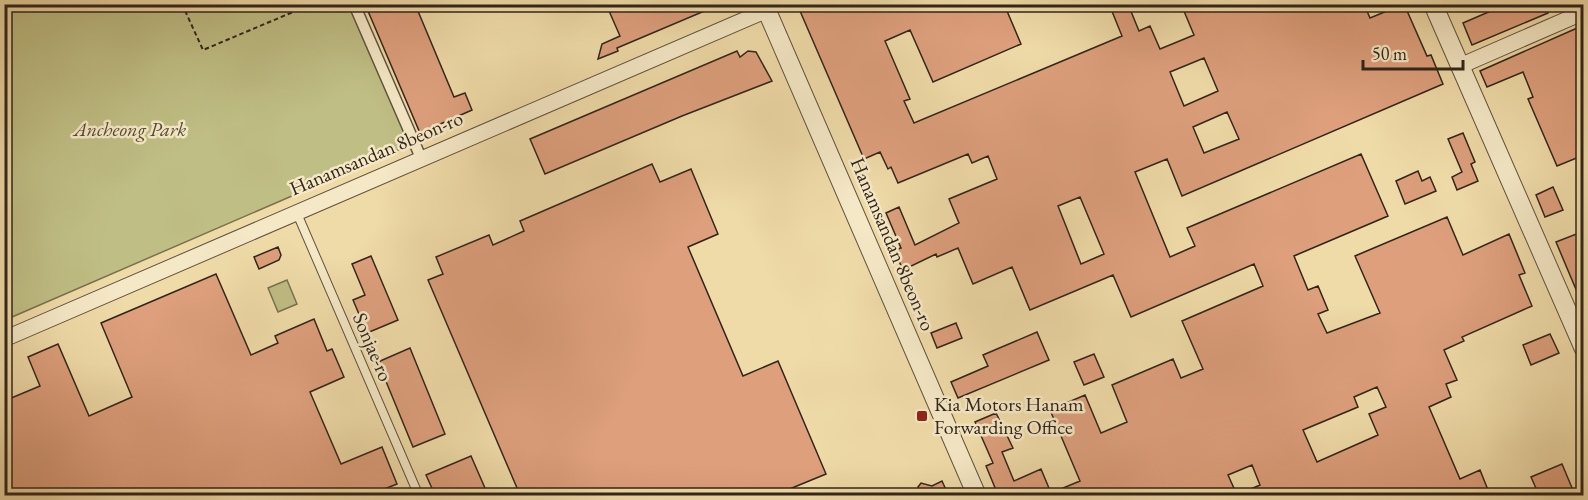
<svg xmlns="http://www.w3.org/2000/svg" width="1588" height="500" viewBox="0 0 1588 500" font-family="'EB Garamond',serif">
<style>
.green{fill:#bfbe84;stroke:#787250;stroke-width:1.5}
.building{fill:#dd9f7c;stroke:#31251b;stroke-width:1.5;fill-rule:evenodd}
.lines{fill:none;stroke-linecap:round;stroke-linejoin:round}
.service-casing{stroke:#60523e;stroke-width:10}
.pedestrian-casing{stroke:#60523e;stroke-width:13}
.minor-casing{stroke:#60523e;stroke-width:17}
.tertiary-casing{stroke:#60523e;stroke-width:20}
.path{stroke:#31251b;stroke-width:2;stroke-dasharray:4.5 3;stroke-linecap:butt}
.service{stroke:#f5e8c6;stroke-width:8}
.pedestrian{stroke:#f5e8c6;stroke-width:10}
.minor{stroke:#f5e8c6;stroke-width:15}
.tertiary{stroke:#f5e8c6;stroke-width:18}
.poi-dot{fill:#8f2418;stroke:#f5e8c6;stroke-width:2}
.labels{text-anchor:middle;stroke-width:5;stroke-linejoin:round;paint-order:stroke}
.park-label{font-size:20px;font-style:italic;fill:#544b35;stroke:#f5e8c6}
.street-label{font-size:20px;fill:#31251b;stroke:#f5e8c6}
.poi-label{font-size:20px;fill:#31251b;stroke:#f5e8c6;text-anchor:start}
</style>
<rect width="100%" height="100%" fill="#efdba8"/>
<filter id="stains"><feTurbulence type="fractalNoise" baseFrequency=".00333" numOctaves="4"/><feColorMatrix values="0 0 0 0 .2 0 0 0 0 .09 0 0 0 0 .02 0 0 0 .5 -.17"/></filter>
<radialGradient id="worn" r=".72"><stop offset=".6" stop-color="#630" stop-opacity="0"/><stop offset="1" stop-color="#630" stop-opacity=".3"/></radialGradient>
<g class="green">
<polygon points="5,5 360,5 419,141 5,320"/>
<polygon points="287,280 297,304 278,312 268,288"/>
</g>
<g class="building">
<polygon points="365,4 415,4 454,97 465,93 472,110 420,133"/>
<polygon points="606,4 721,4 617,48 618,51 598,59 602,44 620,36"/>
<path d="M 797,4 L 1004,4 L 1021,44 L 933,82 L 910,30 L 885,41 L 910,99 L 904,101 L 914,123 L 1122,36 L 1109,4 L 1128,4 L 1139,31 L 1150,26 L 1160,49 L 1194,35 L 1181,4 L 1364,4 L 1370,18 L 1404,4 L 1427,56 L 1431,55 L 1443,84 L 1182,196 L 1167,159 L 1135,172 L 1170,257 L 1195,246 L 1187,228 L 1361,154 L 1388,216 L 1294,256 L 1308,290 L 1318,286 L 1328,310 L 1318,314 L 1327,333 L 1380,313 L 1355,256 L 1447,217 L 1463,255 L 1509,234 L 1525,273 L 1519,275 L 1532,306 L 1462,337 L 1464,341 L 1444,350 L 1457,380 L 1446,384 L 1451,397 L 1429,407 L 1460,479 L 1480,470 L 1490,495 L 1237,495 L 1260,485 L 1252,465 L 1228,475 L 1237,495 L 998,495 L 986,466 L 993,463 L 975,422 L 996,413 L 1013,448 L 1002,452 L 1014,481 L 1041,469 L 1051,493 L 1080,481 L 1050,410 L 1085,395 L 1101,433 L 1127,422 L 1112,385 L 1173,359 L 1181,378 L 1203,369 L 1182,321 L 1263,286 L 1254,264 L 1131,317 L 1113,275 L 1030,310 L 1012,267 L 973,284 L 958,248 L 937,257 L 936,254 L 903,270 L 894,250 L 901,248 L 886,213 L 899,207 L 915,245 L 959,223 L 949,199 L 997,179 L 988,156 L 972,163 L 968,154 L 898,183 L 891,167 L 888,169 L 880,152 L 864,159 ZM 1204,58 L 1218,91 L 1184,106 L 1170,72 ZM 1227,112 L 1239,139 L 1204,153 L 1193,127 ZM 1080,197 L 1104,254 L 1081,264 L 1058,206 ZM 1377,387 L 1386,407 L 1369,414 L 1378,435 L 1317,462 L 1303,430 L 1358,407 L 1354,397 Z"/>
<polygon points="1507,4 1544,4 1548,13 1472,45 1463,23"/>
<polygon points="1584,25 1584,155 1557,166 1528,99 1533,97 1523,72 1487,87 1480,71"/>
<polygon points="737,51 740,57 748,51 756,52 772,81 682,116 545,174 530,139"/>
<polygon points="1463,133 1475,162 1471,164 1478,181 1457,190 1452,177 1462,172 1448,139"/>
<polygon points="652,164 660,182 691,169 718,234 688,247 743,376 778,361 826,474 775,495 520,495 428,280 443,274 436,257 489,235 493,245 524,231 520,221"/>
<polygon points="1418,171 1422,181 1430,177 1436,191 1405,204 1396,181"/>
<polygon points="1553,187 1563,210 1545,217 1536,195"/>
<polygon points="1584,231 1584,306 1583,306 1556,242"/>
<polygon points="278,247 281,255 279,260 259,269 254,257"/>
<polygon points="371,256 398,320 367,333 353,300 365,295 352,264"/>
<polygon points="216,274 251,355 278,343 275,336 314,319 327,351 332,349 344,377 310,392 341,464 382,447 397,484 369,495 4,495 4,401 40,386 28,357 58,344 89,416 132,397 101,323"/>
<polygon points="956,323 962,338 937,348 931,333"/>
<polygon points="1037,332 1049,360 958,398 951,382 988,366 983,355"/>
<polygon points="1550,334 1559,353 1531,365 1523,345"/>
<polygon points="410,348 445,434 413,447 378,362"/>
<polygon points="1094,354 1104,377 1084,385 1074,362"/>
<polygon points="471,456 488,495 435,495 426,475"/>
<polygon points="1562,464 1575,495 1539,495 1531,477"/>
<polygon points="942,481 947,492 954,495 909,495 919,491 918,487 921,483 932,486"/>
</g>
<g class="lines">
<g class="service-casing">
<polyline id="service" points="296,211 419,496"/>
</g>
<g class="pedestrian-casing">
<polyline id="pedestrian" points="354,4 421,158"/>
</g>
<g class="minor-casing">
<g id="minor">
<polyline points="1460,66 1584,12"/>
<polyline points="4,339 767,10"/>
</g>
</g>
<g class="tertiary-casing">
<g id="tertiary">
<polyline points="764,4 977,496"/>
<polyline points="1433,4 1584,349"/>
</g>
</g>
<polyline class="path" points="182,4 203,50 312,4"/>
<use href="#service" class="service"/>
<use href="#pedestrian" class="pedestrian"/>
<use href="#minor" class="minor"/>
<use href="#tertiary" class="tertiary"/>
</g>
<rect class="poi-dot" x="916" y="410" width="12" height="12" rx="3"/>
<g class="labels">
<g class="park-label">
<text x="130" y="136">Ancheong Park</text>
</g>
<g class="street-label">
<text transform="translate(376 153) rotate(-23)" y="7">Hanamsandan 8beon-ro</text>
<text transform="translate(893 244) rotate(67)" y="7">Hanamsandan 8beon-ro</text>
<text transform="translate(373 347) rotate(67)" y="7">Sonjae-ro</text>
</g>
<g class="poi-label">
<text x="934" y="411">Kia Motors Hanam<tspan x="934" dy="23">Forwarding Office</tspan></text>
</g>
</g>
<rect width="1588" height="500" fill="none" stroke="#efdba8" stroke-width="24"/>
<rect x="6" y="6" width="1576" height="488" fill="none" stroke="#31251b" stroke-width="3"/>
<rect x="12" y="12" width="1564" height="476" fill="none" stroke="#31251b" stroke-width="1.5"/>
<path d="M1363 60v9h100v-9" fill="none" stroke="#31251b" stroke-width="3"/>
<text x="1372" y="60" font-size="18" fill="#31251b" stroke="#f5e8c6" stroke-width="4.5" paint-order="stroke">50 m</text>
<rect width="100%" height="100%" filter="url(#stains)"/>
<rect width="100%" height="100%" fill="url(#worn)"/>
</svg>
